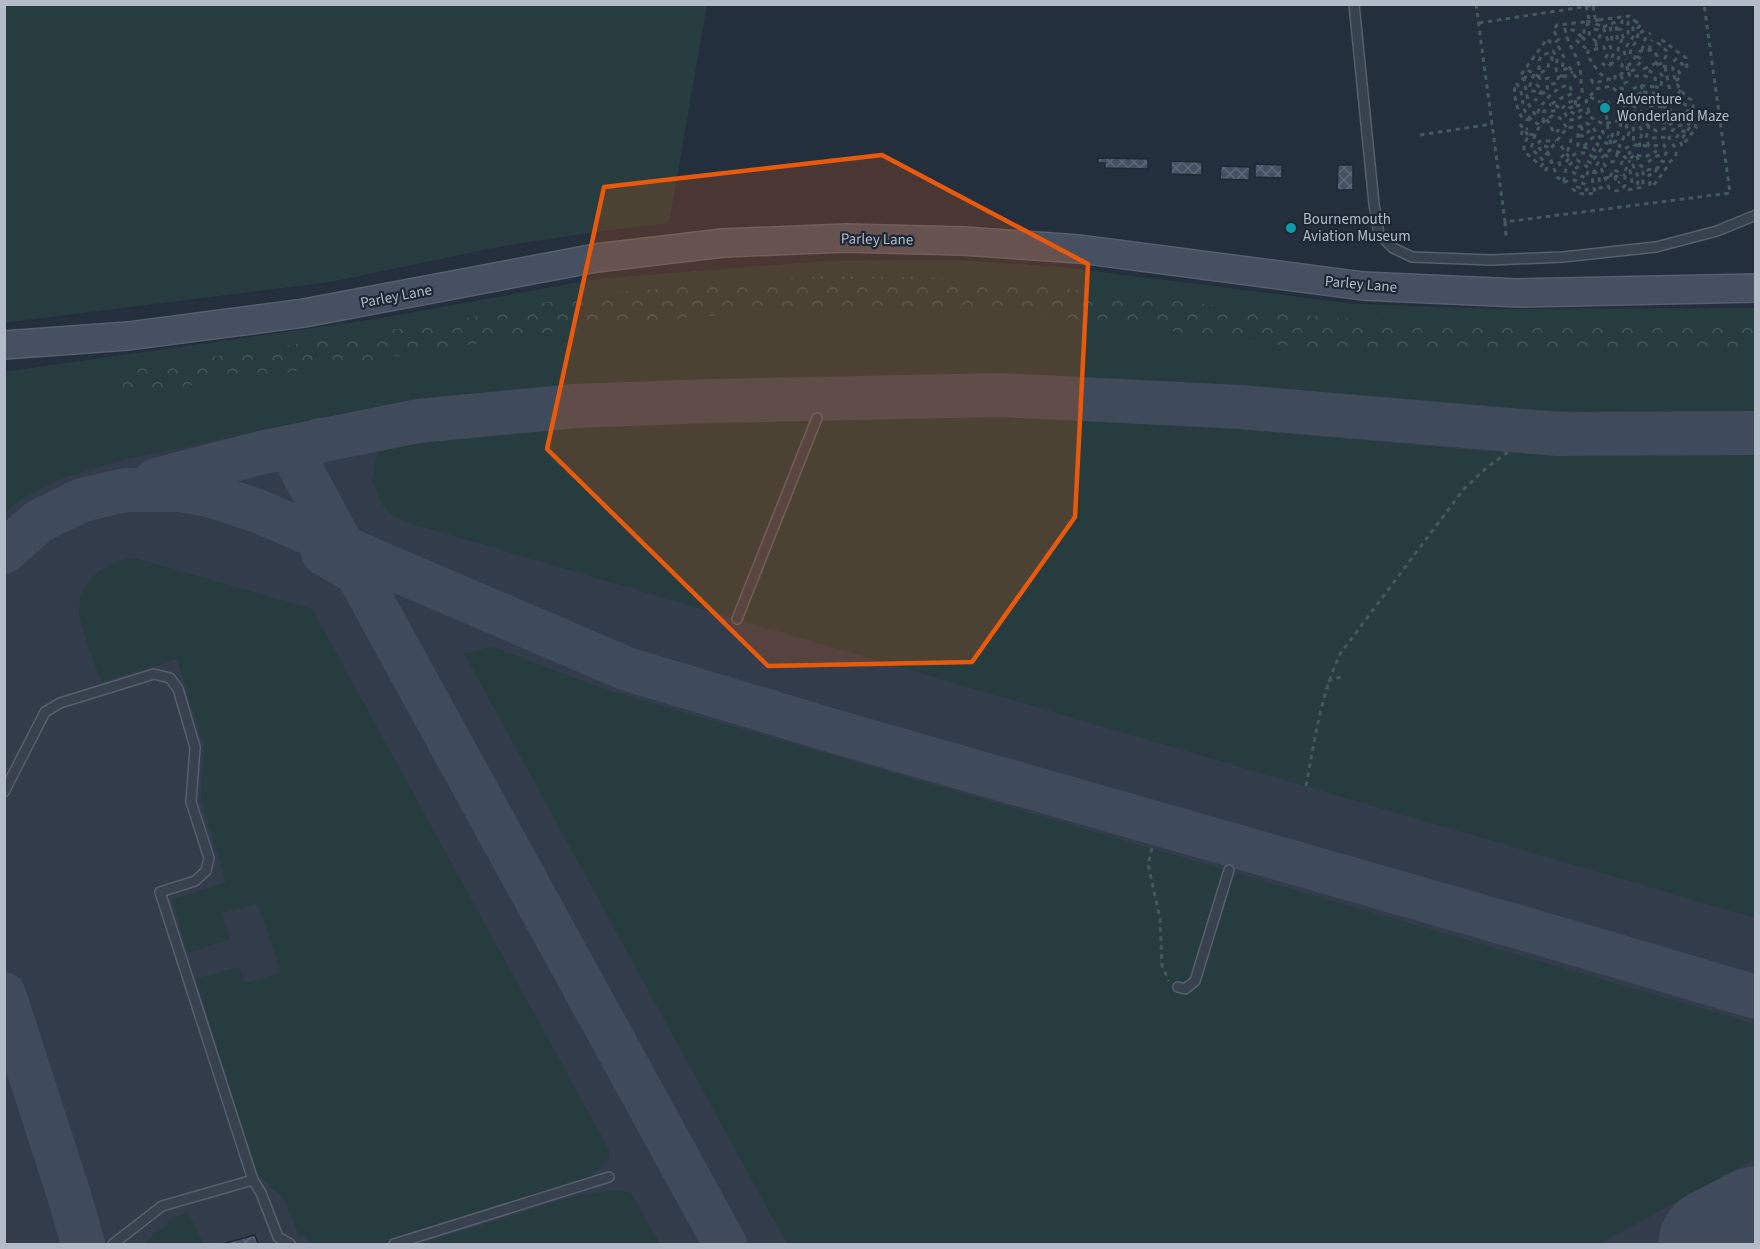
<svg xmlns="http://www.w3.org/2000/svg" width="1760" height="1249" viewBox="0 0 1760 1249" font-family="'Source Sans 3',sans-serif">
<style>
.airport{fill:#323c4b}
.grass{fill:#263c3f}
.forest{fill:url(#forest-crowns)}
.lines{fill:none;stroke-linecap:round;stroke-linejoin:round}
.taxiway{stroke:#3f4a5a;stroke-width:44}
.runway{stroke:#3f4a5a;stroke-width:111}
.building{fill:url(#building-cross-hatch);stroke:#1f2835;stroke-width:1.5}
.lane-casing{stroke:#565f6c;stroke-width:12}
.secondary-casing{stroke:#565f6c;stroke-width:30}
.path{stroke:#44595c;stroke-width:3;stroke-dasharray:4.5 4.5;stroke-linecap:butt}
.lane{stroke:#38414e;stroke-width:9}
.secondary{stroke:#465061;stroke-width:27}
.path-bridge{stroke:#44595c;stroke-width:3;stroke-dasharray:4.5 4.5;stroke-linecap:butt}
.marked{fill:#e8590c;fill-opacity:0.2;stroke:#e8590c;stroke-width:4.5;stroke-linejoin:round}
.culture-dot{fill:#0f9aa8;stroke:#1d2633;stroke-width:2}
.labels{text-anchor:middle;stroke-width:4.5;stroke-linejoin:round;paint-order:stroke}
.poi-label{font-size:15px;fill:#b4bcc9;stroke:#1d2633;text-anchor:start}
.street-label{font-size:15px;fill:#b4bcc9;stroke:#1d2633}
</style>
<defs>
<pattern id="forest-crowns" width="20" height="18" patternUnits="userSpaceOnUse" patternTransform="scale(1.5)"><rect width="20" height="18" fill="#263c3f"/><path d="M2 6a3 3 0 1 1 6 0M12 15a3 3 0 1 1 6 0" fill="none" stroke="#435659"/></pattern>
<pattern id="building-cross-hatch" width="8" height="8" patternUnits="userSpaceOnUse" patternTransform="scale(1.5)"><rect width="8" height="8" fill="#455162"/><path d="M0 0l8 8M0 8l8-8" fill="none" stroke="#5d6877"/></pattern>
</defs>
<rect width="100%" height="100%" fill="#242f3e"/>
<polygon class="airport" points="953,260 1060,267 1353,304 1495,309 1755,308 1755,1244 5,1244 4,372 377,319 598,279 829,261"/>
<g class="grass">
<polygon points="4,5 5,4 707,5 669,223 596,232 503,246 330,282 11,322 4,322"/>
<polygon points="953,260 1060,267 1353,304 1495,309 1755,308 1755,413 1657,415 1427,405 1225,385 1021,376 780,378 578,386 399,402 122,460 60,479 20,500 5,513 5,372 377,319 598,279 829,261"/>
<polygon points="935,416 1029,417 1156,422 1481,451 1554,455 1755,454 1755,918 416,525 392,515 382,504 372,480 377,454 389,445 501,432 718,420"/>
<path d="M 135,558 L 312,609 L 609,1150 L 609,1159 L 592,1175 L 565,1188 L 380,1244 L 310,1244 L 307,1237 L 299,1235 L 284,1199 L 257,1173 L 196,979 L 240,967 L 245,983 L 281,973 L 258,904 L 222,913 L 230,939 L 188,953 L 172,900 L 226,882 L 201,801 L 204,746 L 177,659 L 101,682 C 96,666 79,623 79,610 C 79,580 108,560 135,558 Z"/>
<polygon points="493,647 607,690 1755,1024 1755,1159 1599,1244 787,1244 464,653"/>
<polygon points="618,1190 631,1193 660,1244 421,1244 578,1195"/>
<polygon points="188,1212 204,1244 144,1244 151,1237 168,1224 167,1221"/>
</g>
<polygon class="forest" points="818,276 922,277 1010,283 1333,318 1517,324 1755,325 1755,353 1396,355 1280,345 969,305 793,309 592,326 250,378 122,394 125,370 451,321 583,295"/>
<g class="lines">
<g class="taxiway">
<path d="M 319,440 C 306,447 301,452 300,467 L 347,555"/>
<polyline points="156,480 260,453 418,421 574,406 712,401 1001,395 1241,407 1558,434 1756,433"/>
<polyline points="4,552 39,521 82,500 125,490 180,490 212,496 258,511 627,669 837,732 1529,930 1756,997"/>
<polyline points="323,553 357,573 725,1244"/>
<polyline points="4,994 69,1195 83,1244"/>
</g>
<polyline class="runway" points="1714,1244 1756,1222"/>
</g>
<g class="building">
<polygon points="1098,158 1148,159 1148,169 1105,168 1105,163 1098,163"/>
<polygon points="1171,161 1202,162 1202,175 1171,174"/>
<polygon points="1255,164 1282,165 1282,178 1255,177"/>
<polygon points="1338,165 1353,165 1353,190 1337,190"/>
<polygon points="1221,166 1250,167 1249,180 1220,179"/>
<polygon points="255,1235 258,1244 222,1244"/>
</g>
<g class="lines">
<g class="lane-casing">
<g id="lane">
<polyline points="1354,4 1374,204 1379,234 1393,248 1412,257 1491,260 1563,257 1656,247 1717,231 1756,215"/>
<polyline points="737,619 817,418"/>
<polyline points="4,792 45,712 60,703 154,674 170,678 178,689 195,747 191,802 209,858 206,871 195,881 160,892 253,1180 261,1193 278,1237 290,1244"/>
<polyline points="1178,987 1185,989 1195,981 1229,870"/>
<polyline points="113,1244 162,1206 253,1180"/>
<polyline points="394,1244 609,1177"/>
</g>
</g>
<g class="secondary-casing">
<polyline id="secondary" points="4,345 128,336 304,313 596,258 723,243 846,238 963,241 1079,249 1363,286 1518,293 1756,288"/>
</g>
<g class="path">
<polyline points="1476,4 1505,222 1730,193 1704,4"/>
<path d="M 1586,6 L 1590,23 L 1584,27 L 1584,35 L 1582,37 L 1573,30 L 1565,29 C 1568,49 1582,57 1581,82 C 1581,87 1584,92 1581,96 C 1576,102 1567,100 1562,109 L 1569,120 L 1577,119 L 1589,112 L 1590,117 L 1603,124 L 1617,121 L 1625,109 L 1623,101 L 1625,100 L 1643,113 L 1650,122 L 1654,122 L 1661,117 L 1674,119 L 1674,121 L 1666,128 L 1656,131 L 1638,118 L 1634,120 L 1626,116 L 1621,123 L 1616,141 C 1599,151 1599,127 1586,123 L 1581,126 L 1567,128 L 1548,152 L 1557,177 L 1564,182 L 1574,180 L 1587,185 L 1587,190 L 1574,186 L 1573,189 C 1580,196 1586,194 1596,193 C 1587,177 1597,160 1610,150 L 1619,152 L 1628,160 L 1636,154 L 1640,165 L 1647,170 L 1658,168 L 1662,161 L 1668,163 C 1674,159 1677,156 1676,149 L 1669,138 L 1672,131 L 1677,126 L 1689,124 C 1694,117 1694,108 1692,100 C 1681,95 1673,79 1673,68 L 1658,65 L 1656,62 L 1657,56 L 1653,50 L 1640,51 L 1629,65 L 1622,64 L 1622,74 L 1615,75 L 1615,80 C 1601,80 1595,66 1588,57 L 1588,51 L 1604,47 L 1607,55 L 1603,64 L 1607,67 L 1610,65 L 1613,54 L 1603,27 L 1596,24 L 1593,6"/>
<polyline points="1599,20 1629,16 1636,22 1633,26 1633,37 1624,50 1626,60"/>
<polyline points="1479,23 1602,4"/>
<polyline points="1603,27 1616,22 1617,38 1615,41 1612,39 1610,25"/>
<polyline points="1617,29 1621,29 1622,21 1626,20 1628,22 1628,35 1623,37 1621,29"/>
<polyline points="1640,33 1646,29"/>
<polyline points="1582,37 1588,43"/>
<polyline points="1576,40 1589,51"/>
<polyline points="1596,42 1589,34 1590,31 1594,29 1598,30 1600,36 1596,42 1597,49"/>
<polyline points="1642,50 1646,36 1651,33"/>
<polyline points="1649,50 1652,40"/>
<path d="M 1630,54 C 1632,41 1639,46 1638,28 L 1641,24 L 1636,22"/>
<path d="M 1656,63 L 1644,69 C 1654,71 1656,77 1656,87 L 1661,88 L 1662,75 L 1657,71"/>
<polyline points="1610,65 1619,58 1618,49 1623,37"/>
<polyline points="1658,65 1663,62 1668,52 1658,43 1659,40 1662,40 1686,58 1687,68 1676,59 1670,65"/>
<polyline points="1627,66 1628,72 1634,70 1642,60 1637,56"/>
<polyline points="1665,67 1670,91"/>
<polyline points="1628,72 1630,76 1646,76 1648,79"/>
<polyline points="1541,73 1548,68 1549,61 1552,60 1552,52"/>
<polyline points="1534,74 1530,85 1531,91 1535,91 1537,85 1542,90 1535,101"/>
<polyline points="1621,75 1622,78 1627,82 1621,85 1621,88 1627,92"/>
<polyline points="1538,76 1541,80 1549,78 1552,81"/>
<polyline points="1566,78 1565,76 1573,72"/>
<polyline points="1576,78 1568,65 1566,69 1562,70 1564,57 1556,42 1559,39 1553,30 1557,25 1586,22"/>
<polyline points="1591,79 1593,83 1608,80"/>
<path d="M 1524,80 L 1529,71 L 1538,76 L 1539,75 L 1539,61 L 1541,56 L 1553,51 L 1557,58 C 1557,66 1553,71 1561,76 L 1565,76"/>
<polyline points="1676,81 1681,76 1678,70"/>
<polyline points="1641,85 1643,92 1636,95 1644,104 1648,102 1648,100"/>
<polyline points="1633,89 1640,85 1656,87"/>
<polyline points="1643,92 1654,93 1655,98 1662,96 1674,101 1681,89"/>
<polyline points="1541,94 1548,91 1547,85 1557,83 1559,75"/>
<polyline points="1590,97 1602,103"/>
<polyline points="1668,99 1668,101 1664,102 1664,107 1670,108 1671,112 1686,115"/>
<polyline points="1575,100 1576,106 1569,108 1569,111 1575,114 1581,110 1581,105 1576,106"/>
<polyline points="1674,101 1687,105 1688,111 1681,120"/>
<path d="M 1552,104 L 1557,100 L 1573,93 L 1569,85 C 1555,87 1541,103 1536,116 L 1529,105 L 1524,80 L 1520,76 L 1547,39 L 1550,42 L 1556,42"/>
<polyline points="1649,106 1664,107"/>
<polyline points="1606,111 1611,107 1607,100 1603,101 1601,105 1602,109 1606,111 1608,129"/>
<polyline points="1589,112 1586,101 1596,89 1611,86 1621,95 1623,101"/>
<polyline points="1628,116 1631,110 1636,113 1635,115"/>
<polyline points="1652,116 1654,111 1658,113 1661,117"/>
<polyline points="1547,119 1554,133 1558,131 1558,129"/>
<path d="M 1637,119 L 1633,126 C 1634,131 1633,141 1634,145 L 1649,146"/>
<path d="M 1530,120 L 1523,119 C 1517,110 1512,93 1516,83 C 1529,99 1514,111 1540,125"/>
<polyline points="1543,122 1544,111 1557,111 1558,107 1554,104 1549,105"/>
<polyline points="1663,123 1667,122 1667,119"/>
<polyline points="1520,124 1528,135"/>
<polyline points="1627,124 1626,130 1629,133 1627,138 1624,137 1619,146 1624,149 1628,147 1631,151 1629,153 1633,157"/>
<polyline points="1581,126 1582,129 1589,131 1585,136 1581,136 1578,132 1578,146 1593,149 1598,153"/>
<polyline points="1690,127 1680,141 1682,146 1696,128 1693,116"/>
<polyline points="1602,130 1604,135 1609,137"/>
<polyline points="1420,135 1492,124"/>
<polyline points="1521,135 1523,129 1528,129"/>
<path d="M 1534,135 L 1529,134 L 1524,145 L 1524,151 L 1541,166 L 1545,162 L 1531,148 C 1535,134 1538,123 1552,116 L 1560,118 L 1567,128"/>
<polyline points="1652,138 1669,137"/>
<polyline points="1676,138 1681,131 1684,131 1685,134"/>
<polyline points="1611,144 1609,137 1612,136 1614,129"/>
<polyline points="1544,146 1552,148"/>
<polyline points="1561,146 1569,157"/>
<polyline points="1584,146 1592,138 1598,136"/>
<polyline points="1640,147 1639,141 1643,132 1639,126 1643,122"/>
<polyline points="1605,154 1612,162 1615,161 1618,151"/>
<polyline points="1549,155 1542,152 1537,145 1540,141 1556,141"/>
<polyline points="1637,155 1645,157 1657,151"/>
<polyline points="1587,161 1591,163 1602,148 1596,143"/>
<path d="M 1566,162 C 1574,151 1584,150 1594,158"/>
<polyline points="1648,162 1657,156 1666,154 1667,150 1664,145 1649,146 1646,138 1649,126"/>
<polyline points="1621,165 1622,162 1627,164"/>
<polyline points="1560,166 1559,160 1568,150 1571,140 1569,137"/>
<path d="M 1606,167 L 1604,164 L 1601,168 L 1609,188 C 1615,192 1621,192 1625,185 L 1625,171 L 1630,160"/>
<polyline points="1657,168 1655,173 1649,175 1650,186 1653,186 1670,163"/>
<polyline points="1594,170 1599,177 1600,188 1608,186"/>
<polyline points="1545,171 1551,162"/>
<polyline points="1615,176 1616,183 1620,182"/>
<polyline points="1610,177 1613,170 1620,172 1621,176"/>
<polyline points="1605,178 1625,175"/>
<path d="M 1564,182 C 1564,171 1567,164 1577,160 L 1589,168 L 1586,178 L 1572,172 L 1577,167 L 1582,170"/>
<polyline points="1632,183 1630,170 1633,165 1639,179 1636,188"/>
<polyline points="1628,190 1643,187 1643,169"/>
<polyline points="1505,222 1506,236"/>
<polyline points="1328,681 1344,676"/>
<path d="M 1306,786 C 1315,739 1320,698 1340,654 L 1463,490 L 1485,469 L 1508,452"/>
<polyline points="1152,848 1148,864 1160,919 1162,966 1169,981"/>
</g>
<use href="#lane" class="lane"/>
<use href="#secondary" class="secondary"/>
<polyline class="path-bridge" points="1586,22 1599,20"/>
</g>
<path class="marked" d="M 882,155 L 1088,264 L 1075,517 L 972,662 L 768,666 L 547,449 L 604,187 Z"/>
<g class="culture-dot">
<circle cx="1605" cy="108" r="6"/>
<circle cx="1291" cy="228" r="6"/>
</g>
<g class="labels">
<g class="poi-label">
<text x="1617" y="104">Adventure<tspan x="1617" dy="17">Wonderland Maze</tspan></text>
<text x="1303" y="224">Bournemouth<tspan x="1303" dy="17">Aviation Museum</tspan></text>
</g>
<g class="street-label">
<text transform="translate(877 239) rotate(1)" y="5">Parley Lane</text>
<text transform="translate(1361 284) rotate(5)" y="5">Parley Lane</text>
<text transform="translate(396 296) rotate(-11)" y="5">Parley Lane</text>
</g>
</g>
<rect width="1760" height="1249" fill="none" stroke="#b4bcc9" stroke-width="12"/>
</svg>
